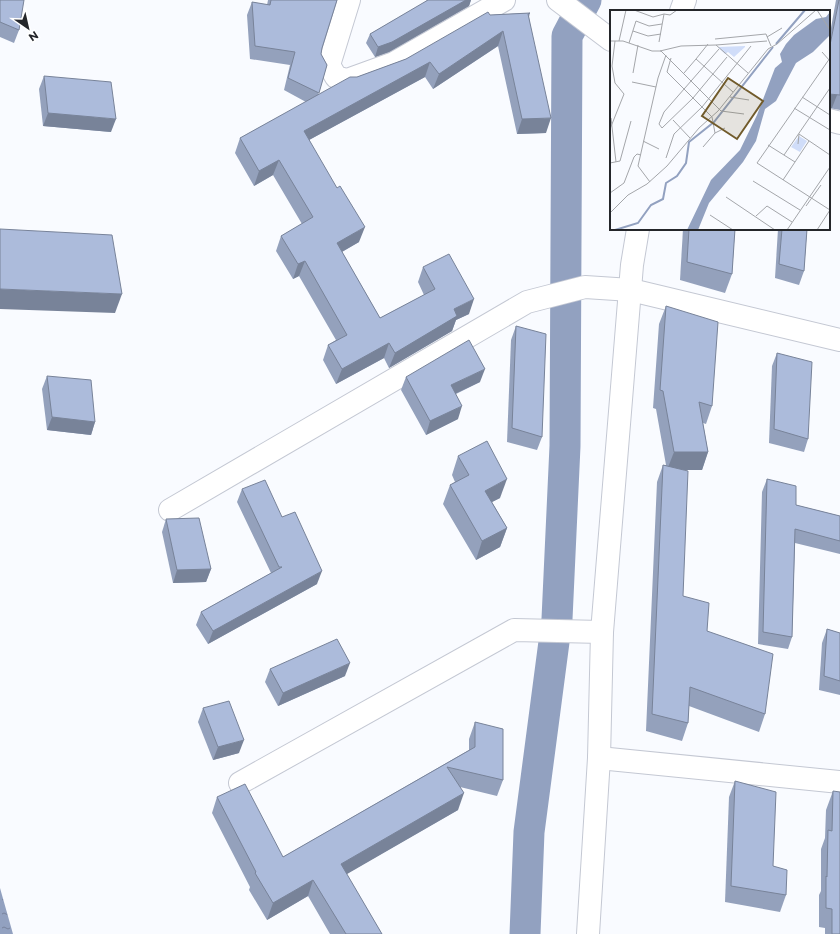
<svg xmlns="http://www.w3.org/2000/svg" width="840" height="934" viewBox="0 0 840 934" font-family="Montserrat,sans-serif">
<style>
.water{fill:url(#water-ripples)}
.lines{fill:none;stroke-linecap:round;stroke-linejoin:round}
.canal{stroke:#92a1c0;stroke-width:31}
.street-casing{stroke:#c4c8d3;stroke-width:24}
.secondary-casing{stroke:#c4c8d3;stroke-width:24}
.street{stroke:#fff;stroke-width:22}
.secondary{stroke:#fff;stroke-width:22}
.wall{fill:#94a1bc}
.shaded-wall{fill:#788399}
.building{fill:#acbbdb;stroke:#788399}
.inset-river{fill:none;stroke:#92a1c0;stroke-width:2}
.inset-road{fill:none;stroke:#a4a6aa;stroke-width:1}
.view{fill:#715b2b;fill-opacity:0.15;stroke:#715b2b;stroke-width:2}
.inset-edge{fill:none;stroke:#24262a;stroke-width:2}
</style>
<defs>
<pattern id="water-ripples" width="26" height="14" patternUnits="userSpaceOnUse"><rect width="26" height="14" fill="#92a1c0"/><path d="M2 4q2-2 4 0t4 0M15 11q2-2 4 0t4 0" fill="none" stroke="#77839c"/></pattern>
</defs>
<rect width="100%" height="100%" fill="#f9fbff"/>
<polygon class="water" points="0,888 13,934 0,934"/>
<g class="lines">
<polyline class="canal" points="525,934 529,832 557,619 565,446 567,36 586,0"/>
<g class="street-casing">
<g id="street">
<polyline points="349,0 329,65 336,77 347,80 394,63 504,0"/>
<polyline points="558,0 611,40"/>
<polyline points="829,120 840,123"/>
<polyline points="170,510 527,302 585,287 631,290 840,340"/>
<polyline points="599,758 840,782"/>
<polyline points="240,783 514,630 602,632"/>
</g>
</g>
<g class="secondary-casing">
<g id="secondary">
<polyline points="681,11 685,0"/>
<polyline points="588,934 599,758 602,632 632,265 638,229"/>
</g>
</g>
<use href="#street" class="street"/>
<use href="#secondary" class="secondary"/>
</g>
<g class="wall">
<polygon points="0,0 19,30 14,43 0,37"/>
<polygon points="268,0 337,0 322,48 321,54 327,65 318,95 357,77 406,59 490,15 530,13 529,17 546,133 517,134 498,46 433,89 425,77 309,140 359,242 342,252 380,318 424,295 418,282 423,267 469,314 456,320 452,331 389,368 384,358 336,384 323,360 328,345 336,340 299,276 293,279 276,251 281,236 302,224 273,175 254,186 235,153 240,138 306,102 284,90 290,65 250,59 247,15 252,2 267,5"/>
<polygon points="426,0 471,0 469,6 389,52 375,57 366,43 370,34 427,1"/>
<polygon points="836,0 840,0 840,110 829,108 829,39"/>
<polygon points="44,76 111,132 43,126 39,89"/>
<polygon points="683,229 735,229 732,274 725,293 680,280"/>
<polygon points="778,229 807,229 804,271 799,285 775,278"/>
<polygon points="666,306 712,406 706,424 703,423 708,452 702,470 682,470 683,596 765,714 759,732 689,706 688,723 682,741 646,731 657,482 663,465 666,465 656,409 653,408 659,324"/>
<polygon points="516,326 542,437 537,450 507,442 511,340"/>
<polygon points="777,353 808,439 804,452 769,443 772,366"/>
<polygon points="47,376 95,422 91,435 47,430 42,389"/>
<polygon points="406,377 480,382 456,394 458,419 426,435 401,390"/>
<polygon points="458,456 500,498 492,502 507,528 500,547 476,560 443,504 450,485 455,482 452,475"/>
<polygon points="767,479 796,505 840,516 840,554 795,543 792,637 788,649 758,644 762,492"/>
<polygon points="242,489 282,517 317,584 208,644 196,625 201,612 271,573 237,502"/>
<polygon points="166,519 211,569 206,582 173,583 162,532"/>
<polygon points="827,629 840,633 840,695 819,690 822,643"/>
<polygon points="270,669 345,676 278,706 265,682"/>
<polygon points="203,708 239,753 213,760 198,722"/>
<polygon points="475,722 503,780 497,796 460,787 458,810 346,874 382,934 330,934 308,896 267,920 249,890 250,887 212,813 217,797 283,857 469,750 469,739"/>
<polygon points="735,781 786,895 780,912 725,902 729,797"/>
<polygon points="833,791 840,934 825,934 825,928 819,927 819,895 821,891 821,849 825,838 826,810"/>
</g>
<g class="shaded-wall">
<polygon points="466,0 471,0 469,6 389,52 375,57 378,47"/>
<polygon points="503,31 498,46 433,89 439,74"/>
<polygon points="430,62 425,77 298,146 304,131"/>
<polygon points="829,94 837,95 832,108 829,108"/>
<polygon points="48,113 116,119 111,132 43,126"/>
<polygon points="551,118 546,133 517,134 522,119"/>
<polygon points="279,160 273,175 254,186 259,171"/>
<polygon points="365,227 359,242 331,258 337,243"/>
<polygon points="305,261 299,276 293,279 298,264"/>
<polygon points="0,289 122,294 115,313 0,309"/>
<polygon points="474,299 469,314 456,320 452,331 389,368 395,353 454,309"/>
<polygon points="389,343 384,358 336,384 342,369"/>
<polygon points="485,369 480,382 446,398 451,385"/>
<polygon points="462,406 458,419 426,435 430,421"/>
<polygon points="52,417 95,422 91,435 47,430"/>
<polygon points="674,452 708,452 702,470 667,470"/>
<polygon points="507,479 500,498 478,509 485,491"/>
<polygon points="507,528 500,547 476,560 482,541"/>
<polygon points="211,569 206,582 173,583 177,570"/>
<polygon points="322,571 317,584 208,644 213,631"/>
<polygon points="350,663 345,676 278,706 283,693"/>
<polygon points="244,740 239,753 213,760 218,747"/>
<polygon points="464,793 458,810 335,881 341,864"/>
<polygon points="313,880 308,896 267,920 273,903"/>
</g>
<g class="building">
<polygon points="0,0 24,0 19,30 0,22"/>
<polygon points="271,0 337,0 322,48 321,54 327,65 319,93 288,78 295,52 255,46 252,2 270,5"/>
<polygon points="428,0 466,0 392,42 378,47 370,34"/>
<polygon points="839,0 840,0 840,95 829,94 829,50"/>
<polygon points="488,12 490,15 530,13 528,14 551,118 522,119 503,31 439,74 430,62 304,131 337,188 340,186 365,227 337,243 380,318 435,289 423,267 449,254 474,299 454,309 457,316 395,353 389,343 342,369 328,345 347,335 305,261 298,264 281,236 313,217 279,160 259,171 240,138 350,77 357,77 406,59"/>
<polygon points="44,76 111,82 116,119 48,113"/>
<polygon points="0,229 112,235 122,294 0,289"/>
<polygon points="689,229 735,229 732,274 687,262"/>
<polygon points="782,229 807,229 804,271 779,264"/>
<polygon points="666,306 718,322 712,406 699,402 708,452 674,452 663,391 660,390"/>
<polygon points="516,326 546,334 542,437 512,428"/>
<polygon points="469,340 485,369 451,385 462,406 430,421 406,377"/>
<polygon points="777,353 812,362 808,439 774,429"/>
<polygon points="47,376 91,380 95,422 52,417"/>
<polygon points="487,441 507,479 485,491 507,528 482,541 450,485 469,475 458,456"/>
<polygon points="663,465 688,471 683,596 709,603 707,631 773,654 765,714 690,687 688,723 652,714"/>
<polygon points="767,479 796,486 796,505 840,516 840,541 795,529 792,637 763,632"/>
<polygon points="265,480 282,517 295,512 322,571 213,631 201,612 282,567 279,567 242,489"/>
<polygon points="199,518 211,569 177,570 166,519"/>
<polygon points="827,629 840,633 840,681 824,676"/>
<polygon points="337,639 350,663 283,693 270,669"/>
<polygon points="229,701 244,740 218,747 203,708"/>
<polygon points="475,722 503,729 503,780 447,767 464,793 341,864 382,934 346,934 313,880 273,903 255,873 256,872 217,797 245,784 283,857 475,747"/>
<polygon points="735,781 776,792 773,866 787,870 786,895 731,886"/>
<polygon points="833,791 840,792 840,934 832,934 832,909 826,908 826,876 827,877 828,830 832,831"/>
</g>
<g transform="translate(610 10)">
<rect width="220" height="220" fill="#f9fbff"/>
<path d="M 108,37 L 135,36 L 135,37 L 124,47 L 118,42 L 115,44 Z" fill="#d0ddf9"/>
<path d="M 189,126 L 197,131 L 190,142 L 181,137 Z" fill="#d0ddf9"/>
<path d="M 220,2 L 220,25 L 203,42 L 186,53 L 166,91 L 155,99 L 146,131 L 133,152 L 99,193 L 88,220 L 77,220 L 101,170 L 130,140 L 147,105 L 165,58 L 172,52 L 170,44 L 176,34 L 184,25 L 206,9 L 216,7 Z" fill="#92a1c0"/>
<path class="inset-river" d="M 166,34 L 195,0M 5,220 L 28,213 L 41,195 L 53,189 L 56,173 L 67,166 L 76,153 L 79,132 L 104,112 L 163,37"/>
<path class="inset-road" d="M 24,0 L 43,7 L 54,4 L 60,5 L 67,0M 207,0 L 220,20M 23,21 L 38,26 L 51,24M 157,27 L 172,18M 105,29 L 156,24 L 161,36M 0,31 L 13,31 L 42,41 L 51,41 L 111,101 L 134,104M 9,31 L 16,0M 49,32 L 54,4M 19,33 L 26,11 L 39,16 L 52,14M 106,35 L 157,31M 109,39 L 54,102 L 49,114 L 52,118 L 83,88 L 117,47M 50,41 L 71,36 L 106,35 L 138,63M 212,42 L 220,51M 61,48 L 57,62 L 102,107 L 105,123M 220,48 L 147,153 L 220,200M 86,49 L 98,34M 23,63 L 28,35M 74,63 L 86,49 L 123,82M 22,72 L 46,77M 120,87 L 139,90M 192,87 L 220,105M 184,98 L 220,120M 1,108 L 6,152M 63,110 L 80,128M 0,119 L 14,84 L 5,73 L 2,56 L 5,31M 33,131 L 49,139M 188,134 L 189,124 L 220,145M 158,135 L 185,152M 93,137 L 105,123 L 115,118M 174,145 L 220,78M 56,148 L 64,124 L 92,97 L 141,36M 0,153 L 10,151 L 21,111M 173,170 L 199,131M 143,171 L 190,200M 40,172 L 28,156 L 48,68 L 56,45M 0,183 L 14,173 L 24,147 L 27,144 L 31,145M 116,187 L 165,220M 196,196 L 211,175M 0,203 L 18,185 L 37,174 L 57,156 L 89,118 L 108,101 L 158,39 L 167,34 L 206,0M 100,205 L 123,220M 146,206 L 157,196 L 182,212M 177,220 L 220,157M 207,220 L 220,200"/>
<path class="view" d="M 118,68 L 153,91 L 127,129 L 92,106 Z"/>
<rect width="220" height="220" class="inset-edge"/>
</g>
<g transform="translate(28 28) rotate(146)" stroke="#ffffff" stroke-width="3" paint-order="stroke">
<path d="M0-3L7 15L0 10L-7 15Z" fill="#24262a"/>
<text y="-6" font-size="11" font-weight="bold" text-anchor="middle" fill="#24262a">N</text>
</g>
</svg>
